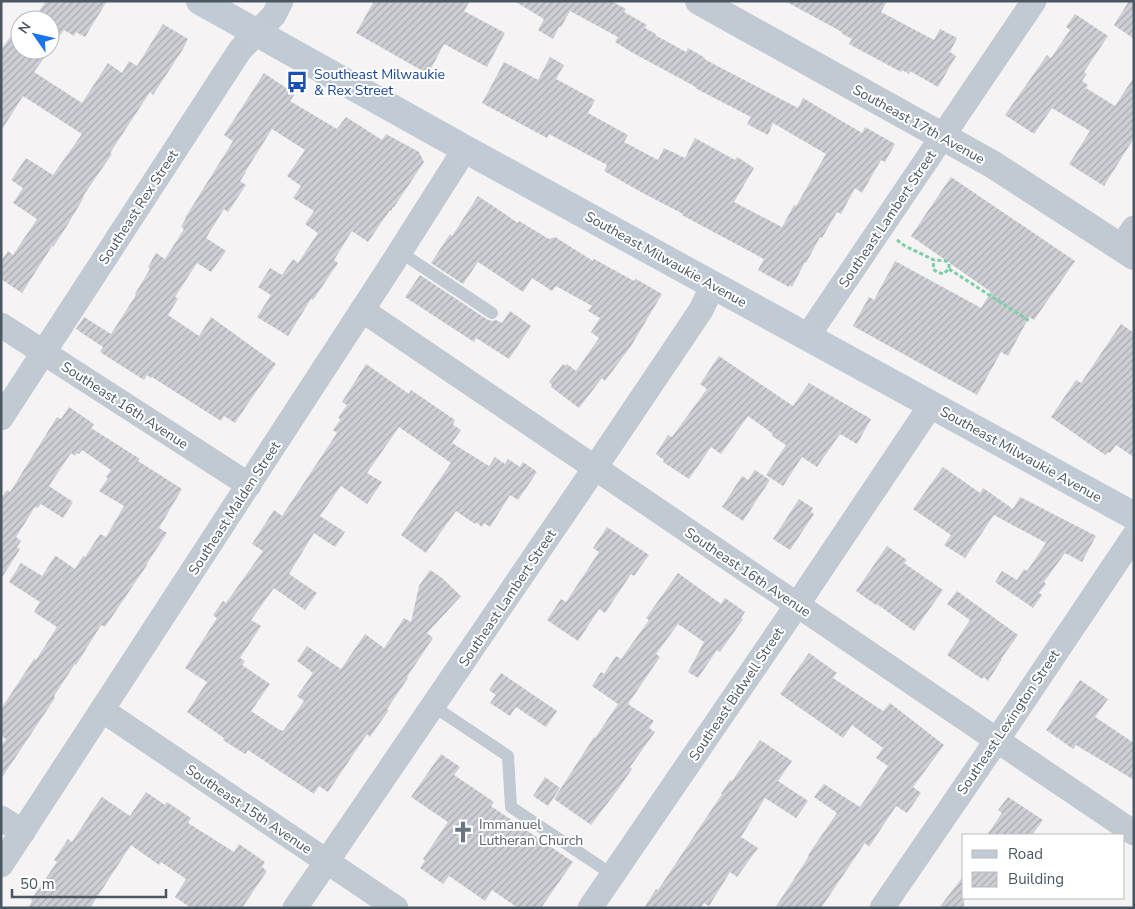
<svg xmlns="http://www.w3.org/2000/svg" width="1135" height="909" viewBox="0 0 1135 909" font-family="'Nunito Sans',sans-serif">
<style>
.building{fill:url(#building-hatch)}
.lines{fill:none;stroke-linecap:round;stroke-linejoin:round}
.path{stroke:#7ad0a6;stroke-width:3;stroke-dasharray:4 2.5;stroke-linecap:butt}
.service{stroke:#c1cad2;stroke-width:12}
.minor{stroke:#c1cad2;stroke-width:25}
.tertiary{stroke:#c1cad2;stroke-width:28}
.secondary{stroke:#c1cbd6;stroke-width:28}
.labels{text-anchor:middle;stroke-width:4;stroke-linejoin:round;paint-order:stroke}
.transit-label{font-size:14px;fill:#164399;stroke:#fff;text-anchor:start}
.street-label{font-size:14px;fill:#4a5661;stroke:#fff}
.worship-label{font-size:14px;fill:#5b616d;stroke:#fff;text-anchor:start}
</style>
<defs>
<pattern id="building-hatch" width="6" height="6" patternUnits="userSpaceOnUse" patternTransform="scale(1.25)"><rect width="6" height="6" fill="#cdcfd5"/><path d="M-1 1l2-2M0 6l6-6M5 7l2-2" fill="none" stroke="#a8abb0"/></pattern>
</defs>
<rect width="100%" height="100%" fill="#f5f3f3"/>
<g class="building">
<polygon points="46,1 107,1 85,37 76,32 74,36 64,30 50,49 50,20 33,20"/>
<polygon points="374,1 470,1 464,11 505,33 487,67 444,44 428,74 356,33"/>
<polygon points="514,1 611,1 626,9 624,12 647,25 645,28 656,34 655,35 686,52 688,48 705,58 704,59 798,108 803,98 862,133 865,127 895,144 885,162 881,160 862,193 855,188 841,214 837,212 822,238 820,237 806,263 805,262 792,287 790,285 789,287 758,270 764,259 682,215 683,214 641,192 604,171 607,165 549,134 547,138 482,103 504,62 538,80 550,57 564,65 556,79 595,100 588,113 628,135 624,142 658,160 664,148 685,158 695,138 735,160 737,157 754,168 734,202 782,227 794,205 796,206 826,154 773,123 768,135 747,124 751,117 695,88 696,87 633,53 615,42 618,37 570,11 561,27 559,27 553,39 538,30 544,19"/>
<polygon points="785,1 887,1 881,12 934,40 940,29 957,38 950,52 956,56 938,87 910,71 909,74 902,70 901,72 849,44 852,39 841,33 842,32"/>
<polygon points="1129,1 1134,1 1134,39 1114,25"/>
<polygon points="1075,14 1108,36 1084,72 1087,74 1082,81 1088,85 1086,88 1115,106 1134,77 1134,138 1104,186 1069,164 1090,131 1052,108 1034,134 1005,115 1047,55 1051,58 1070,30 1066,27"/>
<polygon points="163,24 188,39 183,49 153,95 150,92 110,153 112,154 83,196 84,197 65,229 53,247 52,246 22,293 1,279 1,261 8,251 13,255 37,219 13,203 23,188 11,180 26,158 53,175 82,134 23,96 1,131 1,50 15,30 20,33 20,50 50,50 34,72 82,103 108,63 122,73 129,61 137,66"/>
<polygon points="264,73 295,94 290,101 337,129 346,117 382,140 386,134 419,152 424,162 394,207 393,207 391,211 390,210 368,242 352,231 334,260 338,263 313,300 311,299 288,336 257,317 271,295 258,287 270,268 282,275 293,259 298,263 318,233 305,224 314,211 293,198 301,186 287,176 305,150 272,129 245,172 246,172 240,181 246,185 228,212 224,209 206,238 226,251 211,272 197,263 175,297 178,299 168,315 199,336 211,317 276,364 251,399 235,423 224,416 221,421 152,377 151,378 147,375 144,380 100,352 103,347 76,329 84,317 111,334 136,295 135,294 150,269 148,267 156,253 165,259 184,229 181,227 186,218 185,218 233,141 224,135"/>
<polygon points="951,177 1075,261 1034,320 1029,317 1008,356 1001,352 977,395 853,326 869,297 874,300 895,261 981,308 991,292 911,236"/>
<polygon points="478,196 518,223 519,221 549,239 555,237 593,261 594,259 634,281 636,279 662,294 631,346 605,381 602,378 579,408 551,387 552,385 549,382 563,364 565,366 567,364 576,371 599,338 591,332 600,318 588,311 592,306 556,286 552,291 532,278 523,292 478,262 463,284 431,263 450,234 452,236"/>
<polygon points="420,275 488,320 492,321 496,320 502,323 510,311 531,326 509,359 476,338 474,342 405,297"/>
<polygon points="1121,324 1134,333 1134,457 1116,445 1110,453 1108,452 1105,455 1051,417 1076,380 1081,383"/>
<polygon points="719,356 793,406 809,383 871,419 857,444 840,434 817,467 802,457 783,486 766,475 786,445 772,436 773,434 748,416 721,454 711,447 689,479 663,462 664,460 656,454 668,435 672,437 707,389 700,384"/>
<polygon points="366,364 409,394 411,390 455,420 453,425 461,430 452,443 489,466 495,457 505,464 508,459 520,467 523,462 537,472 518,500 510,495 490,527 484,523 482,527 476,522 475,524 456,511 426,553 401,535 451,463 399,427 367,473 382,482 367,504 341,486 320,516 345,532 335,547 314,533 289,574 317,593 305,610 274,588 251,620 261,626 240,658 245,661 242,665 270,684 251,711 278,729 283,731 304,701 297,696 313,673 297,661 307,646 341,669 365,634 384,648 404,618 411,622 419,586 430,570 442,578 461,596 427,633 433,638 407,677 408,678 387,709 389,710 370,737 367,734 328,792 319,786 314,794 248,750 245,754 223,740 224,738 187,712 207,682 185,668 217,618 213,615 223,601 226,603 263,551 252,544 274,510 282,516 337,433 333,430 341,419 338,418 347,405 342,402"/>
<polygon points="69,407 94,424 91,428 140,459 138,461 182,489 159,528 167,533 146,565 147,565 105,627 101,625 76,665 75,664 54,696 55,698 1,779 1,746 6,739 1,736 1,709 34,659 36,660 57,627 34,612 40,602 9,582 21,563 42,576 55,556 56,556 75,569 83,556 85,557 100,534 106,537 124,506 99,491 108,478 106,477 111,470 82,450 79,454 77,453 75,456 71,453 49,486 73,502 63,518 41,504 38,508 35,507 16,537 21,541 17,547 20,549 1,579 1,498 7,490 10,492 57,417 61,419"/>
<polygon points="943,467 980,493 983,488 1013,509 1020,497 1096,536 1082,562 1065,553 1044,582 1046,584 1039,593 1042,595 1033,608 995,582 1002,571 1017,580 1024,569 1027,571 1046,543 994,515 965,558 944,545 951,535 913,509"/>
<polygon points="755,470 770,480 743,521 722,507 742,476 748,480"/>
<polygon points="799,499 813,508 811,512 814,514 790,550 773,539"/>
<polygon points="607,527 649,555 634,576 631,574 605,613 599,609 578,641 547,620 561,599 566,602 599,552 593,548"/>
<polygon points="887,546 907,560 904,563 943,590 914,631 877,604 876,605 856,591"/>
<polygon points="678,573 721,604 725,598 745,612 741,618 743,619 720,652 717,650 698,678 688,672 704,642 678,624 656,654 660,657 628,704 654,721 649,728 655,732 630,767 632,769 619,788 591,825 554,799 594,737 595,738 618,704 592,686 601,672 604,674 616,656 621,659 649,620 646,618"/>
<polygon points="957,591 1018,635 1001,659 1002,659 988,681 984,677 982,679 947,655 970,620 947,604"/>
<polygon points="809,653 837,673 833,678 883,711 890,703 944,745 913,787 921,793 907,813 896,806 869,847 865,843 821,908 775,908 809,856 808,855 837,813 814,797 824,784 860,807 888,766 876,758 883,748 852,725 843,738 780,694"/>
<polygon points="501,673 557,711 546,727 516,707 510,716 490,703 496,695 489,690"/>
<polygon points="1080,680 1108,699 1095,717 1134,743 1134,780 1076,745 1073,749 1046,730"/>
<polygon points="760,740 792,761 778,781 808,801 796,818 765,798 741,837 758,848 737,877 730,872 709,906 704,903 701,908 644,908 656,889 658,890 722,794 721,794 730,780 732,781"/>
<polygon points="441,754 460,767 454,775 494,802 491,806 573,862 541,908 518,908 492,890 485,901 449,876 443,884 420,868 425,861 423,859 448,822 411,797"/>
<polygon points="545,777 560,788 548,806 533,796"/>
<polygon points="146,792 165,805 167,802 191,818 188,823 234,852 239,844 265,862 262,867 267,871 242,908 191,908 175,897 186,879 161,862 159,865 131,845 90,908 28,908 32,901 31,900 57,862 54,860 68,839 72,842 89,816 89,815 102,797 130,816"/>
<polygon points="1008,797 1043,820 1032,835 987,835 1002,813 998,810"/>
<polygon points="964,875 964,908 939,908"/>
</g>
<g class="lines">
<g class="path">
<polyline points="897,240 905,246 934,260 946,261 949,264 949,269 943,274 937,272 933,269 934,260"/>
<polyline points="949,269 1031,322"/>
</g>
<g class="service">
<polyline points="400,252 492,313"/>
<polyline points="433,706 508,756 511,807 613,875"/>
</g>
<g class="minor">
<polyline points="1121,247 1134,228"/>
<polyline points="362,310 1134,833"/>
<polyline points="1,325 249,485"/>
<polyline points="807,337 1034,1"/>
<polyline points="1,418 240,50 274,15 281,1"/>
<polyline points="102,710 396,908"/>
<polyline points="1,818 23,832"/>
<polyline points="1,865 394,261 465,149"/>
<polyline points="295,908 582,487 701,310 713,285"/>
<polyline points="590,908 797,605 931,405"/>
<polyline points="882,908 997,740 1134,536"/>
</g>
<polyline class="tertiary" points="699,1 992,164 1134,256"/>
<polyline class="secondary" points="200,1 465,149 1134,516"/>
</g>
<defs>
<g id="bus-bare" transform="scale(1.725)"><path d="M-5-6H5V4H4V6H2V4H-2V6H-4V4H-5ZM-3.5-4V0h7V-4ZM-3.5 1.2v1.5H-2V1.2ZM2 1.2v1.5H3.5V1.2Z" fill="#1a4fb4" stroke="#fff" stroke-width="2.5" paint-order="stroke"/></g>
<g id="church-bare" transform="scale(1.725)"><path d="M-1.2-6h2.4v3.5h3.3v2.4h-3.3V6h-2.4V-.1h-3.3v-2.4h3.3Z" fill="#6b7280" stroke="#fff" stroke-width="2.5" paint-order="stroke"/></g>
</defs>
<g fill-rule="evenodd">
<use href="#bus-bare" x="297" y="82"/>
<use href="#church-bare" x="463" y="832"/>
</g>
<g class="labels">
<g class="transit-label">
<text x="314" y="79">Southeast Milwaukie<tspan x="314" dy="16">&amp; Rex Street</tspan></text>
</g>
<g class="street-label">
<text transform="translate(919 124) rotate(29)" y="5">Southeast 17th Avenue</text>
<text transform="translate(138 207) rotate(-57)" y="5">Southeast Rex Street</text>
<text transform="translate(887 219) rotate(-56)" y="5">Southeast Lambert Street</text>
<text transform="translate(666 259) rotate(29)" y="5">Southeast Milwaukie Avenue</text>
<text transform="translate(125 405) rotate(33)" y="5">Southeast 16th Avenue</text>
<text transform="translate(1021 454) rotate(29)" y="5">Southeast Milwaukie Avenue</text>
<text transform="translate(234 508) rotate(-57)" y="5">Southeast Malden Street</text>
<text transform="translate(748 572) rotate(34)" y="5">Southeast 16th Avenue</text>
<text transform="translate(507 598) rotate(-56)" y="5">Southeast Lambert Street</text>
<text transform="translate(736 694) rotate(-56)" y="5">Southeast Bidwell Street</text>
<text transform="translate(1008 722) rotate(-56)" y="5">Southeast Lexington Street</text>
<text transform="translate(249 809) rotate(34)" y="5">Southeast 15th Avenue</text>
</g>
<g class="worship-label">
<text x="479" y="829">Immanuel<tspan x="479" dy="16">Lutheran Church</tspan></text>
</g>
</g>
<rect width="1135" height="909" fill="none" stroke="#4a5661" stroke-width="5"/>
<rect x="962" y="834" width="162" height="65" fill="#ffffff" stroke="#b7bbc0"/>
<rect x="972" y="850" width="25" height="8" fill="#c1cbd6" stroke="#b7bbc0"/>
<text x="1008" y="859" font-size="15" fill="#4a5661">Road</text>
<rect x="972" y="872" width="25" height="15" fill="url(#building-hatch)" stroke="#b7bbc0"/>
<text x="1008" y="884" font-size="15" fill="#4a5661">Building</text>
<g transform="translate(35 35) rotate(304)"><circle r="24" fill="#ffffff" stroke="#b7bbc0"/>
<path d="M0-4L9 19L0 12L-9 19Z" fill="#1a73e8"/>
<text y="-8" font-size="14" font-weight="bold" text-anchor="middle" fill="#4a5661">N</text>
</g>
<path d="M12 889v8h154v-8" fill="none" stroke="#4a5661" stroke-width="2.5"/>
<text x="20" y="889" font-size="15" fill="#4a5661" stroke="#ffffff" stroke-width="4" paint-order="stroke">50 m</text>
</svg>
